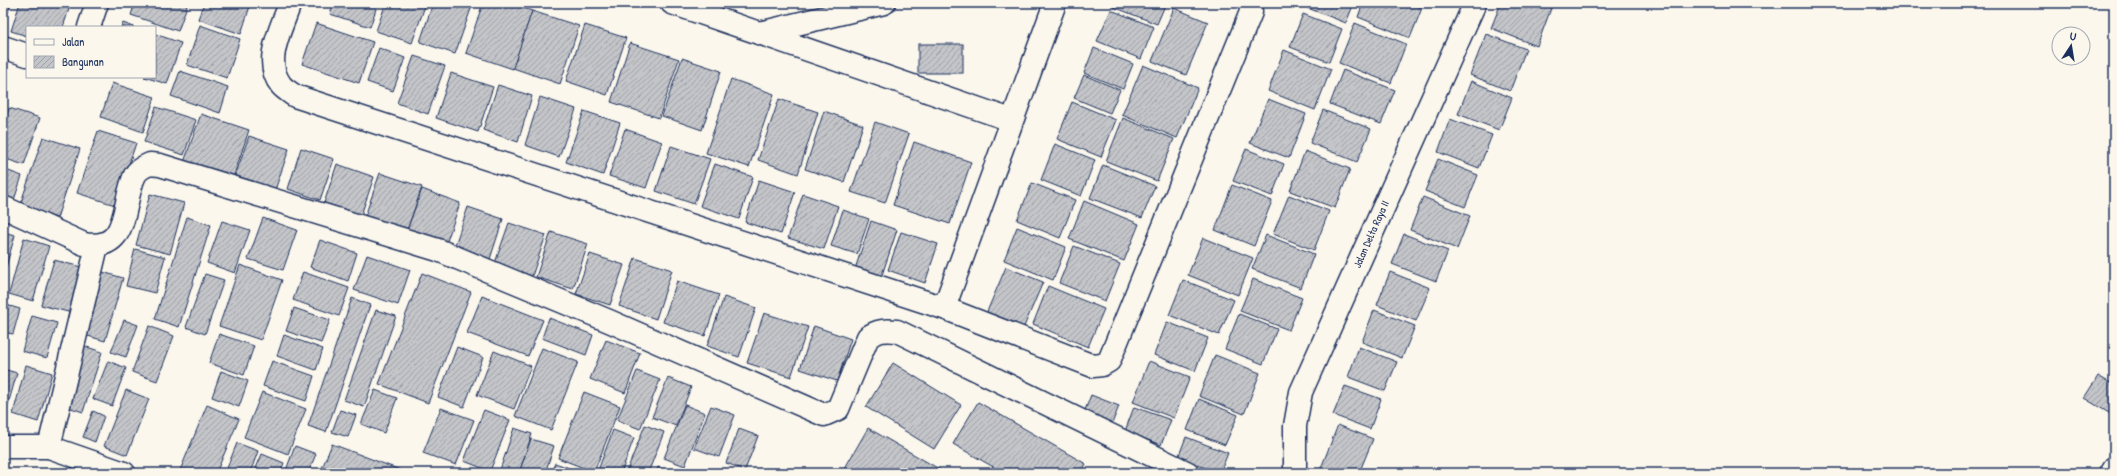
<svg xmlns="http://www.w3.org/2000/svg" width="2117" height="476" viewBox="0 0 2117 476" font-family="'Patrick Hand',sans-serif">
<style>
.building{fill:url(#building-hatch);stroke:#1b2f5e}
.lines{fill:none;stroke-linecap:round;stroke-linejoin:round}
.minor-casing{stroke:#1b2f5e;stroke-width:25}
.minor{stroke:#fbf7ec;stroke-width:22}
.labels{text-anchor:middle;stroke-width:4;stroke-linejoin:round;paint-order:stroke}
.street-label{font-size:11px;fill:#1b2f5e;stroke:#fbf7ec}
</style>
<defs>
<pattern id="building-hatch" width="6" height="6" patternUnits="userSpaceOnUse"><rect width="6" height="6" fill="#c3c5c9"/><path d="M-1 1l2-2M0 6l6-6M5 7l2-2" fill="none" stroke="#9ea0a6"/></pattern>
</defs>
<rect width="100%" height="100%" fill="#fbf7ec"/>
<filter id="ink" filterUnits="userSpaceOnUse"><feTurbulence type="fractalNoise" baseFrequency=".025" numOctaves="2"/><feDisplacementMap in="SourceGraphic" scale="8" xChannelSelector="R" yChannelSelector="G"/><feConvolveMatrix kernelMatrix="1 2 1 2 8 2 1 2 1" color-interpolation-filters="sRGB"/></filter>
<g filter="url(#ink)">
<g class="building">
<polygon points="3,3 11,3 3,26"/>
<polygon points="20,3 71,3 63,27 27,27 27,36 11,31"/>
<polygon points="135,3 188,3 178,31 131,15"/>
<polygon points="204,3 251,3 241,34 198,19"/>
<polygon points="334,3 378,3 370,27 330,14"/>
<polygon points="386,3 426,3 412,43 376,31"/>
<polygon points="433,3 473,3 455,54 420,42"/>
<polygon points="483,3 509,3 532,11 513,69 466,53"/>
<polygon points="1112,3 1166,3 1157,24 1111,6"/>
<polygon points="1295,3 1354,3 1346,23"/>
<polygon points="1363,3 1408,3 1422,8 1410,38 1358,17"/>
<polygon points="1501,3 1553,3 1537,46 1491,28"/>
<polygon points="1174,8 1208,22 1186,75 1152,61"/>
<polygon points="1111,10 1154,27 1141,59 1097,41"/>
<polygon points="532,11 579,26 560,84 513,68"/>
<polygon points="1303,14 1342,29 1329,62 1290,47"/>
<polygon points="123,23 134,27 121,27"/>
<polygon points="316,23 373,42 359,83 302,64"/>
<polygon points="1355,23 1406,44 1391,83 1339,63"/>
<polygon points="200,25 240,39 227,78 187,65"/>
<polygon points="585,25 626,38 607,95 566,81"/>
<polygon points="155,34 181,43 167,84 144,77 155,77"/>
<polygon points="1486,34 1526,49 1510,91 1470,75"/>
<polygon points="630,43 679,59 659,118 611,102"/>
<rect x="918" y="44" width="45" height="29"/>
<polygon points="379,48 405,58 393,91 367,82"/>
<polygon points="1094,48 1133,64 1123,89 1084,73"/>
<polygon points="1284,50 1331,69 1315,110 1268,91"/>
<polygon points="414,56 445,66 428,114 397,103"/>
<polygon points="682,58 721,71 702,130 662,116"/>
<polygon points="1143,65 1198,88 1177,138 1122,115"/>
<polygon points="1343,70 1395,90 1381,124 1330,104"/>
<polygon points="180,71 228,87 220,113 171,96"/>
<polygon points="451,73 493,87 478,132 436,118"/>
<polygon points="1084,75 1120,90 1110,113 1074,98"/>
<polygon points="731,79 774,94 749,167 706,153"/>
<polygon points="1471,81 1512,98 1499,130 1458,114"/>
<polygon points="112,83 155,97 143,132 101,117"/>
<polygon points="498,85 532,96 518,142 483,130"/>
<polygon points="540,97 576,109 559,157 525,145"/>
<polygon points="779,99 818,112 798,174 758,160"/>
<polygon points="1268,99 1306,114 1289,158 1250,143"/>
<polygon points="1072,102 1116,120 1101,157 1057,139"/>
<polygon points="156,107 196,120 184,155 144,142"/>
<polygon points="9,108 40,118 24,165 3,158 3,127"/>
<polygon points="1323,110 1371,129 1357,162 1310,143"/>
<polygon points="584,111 620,123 603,175 566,162"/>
<polygon points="824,111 863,125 844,182 805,169"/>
<polygon points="201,114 249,130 232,181 183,165"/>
<polygon points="1123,118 1174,139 1157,181 1106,161"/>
<polygon points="1450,119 1492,135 1479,168 1438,152"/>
<polygon points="875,122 909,134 885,203 851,192"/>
<polygon points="625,129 662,142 646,188 609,176"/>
<polygon points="98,131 136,143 115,205 77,193"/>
<polygon points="249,136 289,149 275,190 235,176"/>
<polygon points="43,137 80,149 57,218 20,205"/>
<polygon points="914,142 971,162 950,224 893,205"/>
<polygon points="1055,144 1095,160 1081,196 1041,180"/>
<polygon points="671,146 710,159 694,204 656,191"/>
<polygon points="301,148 334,159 320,200 288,189"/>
<polygon points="1246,149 1284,164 1272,196 1233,181"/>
<polygon points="1305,151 1350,169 1335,208 1290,191"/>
<polygon points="1438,159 1478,175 1465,207 1425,191"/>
<polygon points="337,164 374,177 361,215 324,203"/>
<polygon points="715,164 753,177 739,219 700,206"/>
<polygon points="1103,165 1155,186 1142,218 1090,198"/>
<polygon points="3,169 22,176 13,203 3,200"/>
<polygon points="380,173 422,187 406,233 364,219"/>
<polygon points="759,180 795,192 781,234 745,222"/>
<polygon points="1032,183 1075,200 1060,238 1017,220"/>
<polygon points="1232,185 1272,201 1254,246 1215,230"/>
<polygon points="422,189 460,203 445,247 406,233"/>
<polygon points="150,194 184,203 170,254 136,245"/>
<polygon points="803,194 838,206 824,249 788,238"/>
<polygon points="1289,195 1329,211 1314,250 1273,234"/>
<polygon points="1423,197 1470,216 1457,249 1410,230"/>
<polygon points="1084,201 1139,224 1124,261 1069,239"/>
<polygon points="468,207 503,219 490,259 454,248"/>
<polygon points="843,210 869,219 857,254 831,246"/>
<polygon points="187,217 211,225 179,327 155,319"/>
<polygon points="263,218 297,230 283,270 248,259"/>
<polygon points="222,221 250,230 235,273 207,263"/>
<polygon points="871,221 897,230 880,281 854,272"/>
<polygon points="509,223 546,235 532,276 495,263"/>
<polygon points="1017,227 1066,247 1053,280 1004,260"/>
<polygon points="3,232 15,235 3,278"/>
<polygon points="551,232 588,244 573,289 536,277"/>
<polygon points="901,232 938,244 925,283 888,270"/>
<polygon points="1404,234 1448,251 1436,281 1392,264"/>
<polygon points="1266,235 1314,254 1301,288 1252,269"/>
<polygon points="24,238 49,246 33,301 9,294"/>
<polygon points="1203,238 1253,258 1238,295 1188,275"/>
<polygon points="320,240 357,253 348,281 310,267"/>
<polygon points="1074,246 1120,264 1105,301 1059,283"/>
<polygon points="135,249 165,257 155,293 126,286"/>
<polygon points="590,254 624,265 610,305 576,294"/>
<polygon points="367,255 410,270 398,305 354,290"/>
<polygon points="635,258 672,270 656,319 619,306"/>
<polygon points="54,260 85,268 72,313 41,305"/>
<polygon points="240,265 282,280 261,340 219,326"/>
<polygon points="1006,267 1043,282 1023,329 986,314"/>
<polygon points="99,271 123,278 105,341 81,334"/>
<polygon points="303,272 349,288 339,316 293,300"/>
<polygon points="1390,272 1430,288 1416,321 1377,305"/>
<polygon points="422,273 471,292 428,403 379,384"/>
<polygon points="205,274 224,280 205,334 186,327"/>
<polygon points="1253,279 1302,298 1289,330 1240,311"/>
<polygon points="1183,280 1234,300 1219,335 1169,315"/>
<polygon points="677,281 719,295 705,336 663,322"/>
<polygon points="1048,286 1104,309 1088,347 1033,324"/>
<polygon points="482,296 543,320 528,356 467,333"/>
<polygon points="724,297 756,308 739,357 707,346"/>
<polygon points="352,298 370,305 326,432 308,426"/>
<polygon points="3,304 20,309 13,334 3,332"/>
<polygon points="294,308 330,320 321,343 286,331"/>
<polygon points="376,310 396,316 364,407 344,400"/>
<polygon points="1374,310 1415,326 1402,358 1362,342"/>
<polygon points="764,313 808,327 791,377 747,363"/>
<polygon points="1239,314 1277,329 1263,364 1225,349"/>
<polygon points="32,316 57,323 47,358 22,351"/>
<polygon points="549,318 593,335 586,355 542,338"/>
<polygon points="124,320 138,325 126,357 111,352"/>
<polygon points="1167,322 1208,338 1195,371 1154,355"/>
<polygon points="149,326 174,336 157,381 132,372"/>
<polygon points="814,326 851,339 837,381 800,369"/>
<polygon points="219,334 254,346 244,375 209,363"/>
<polygon points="284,335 323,349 316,370 277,356"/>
<polygon points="606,340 640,353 625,393 590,379"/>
<polygon points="81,345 102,352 83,412 62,405"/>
<polygon points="457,347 483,357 464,407 438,397"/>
<polygon points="1359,347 1397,362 1385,391 1348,377"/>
<polygon points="542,348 578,362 551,430 515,416"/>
<polygon points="494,351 531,366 514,409 477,395"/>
<polygon points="1215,355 1260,373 1244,414 1199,396"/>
<polygon points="108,361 126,368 112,406 93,399"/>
<polygon points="272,361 314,376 306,401 263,386"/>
<polygon points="1149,361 1190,377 1174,418 1133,402"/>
<polygon points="893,363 961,405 934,449 866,407"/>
<polygon points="26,365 52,373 38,422 13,414"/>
<polygon points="3,369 17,373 3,422"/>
<polygon points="221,371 248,381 239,407 212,397"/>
<polygon points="637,371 660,380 640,429 617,420"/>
<polygon points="2098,376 2114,385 2114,416 2084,398"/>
<polygon points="668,378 691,387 676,426 652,417"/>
<polygon points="1345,386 1381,399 1370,429 1333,415"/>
<polygon points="126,390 149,399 127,455 104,446"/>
<polygon points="375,390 397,398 384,433 361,424"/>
<polygon points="262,392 306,409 288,454 244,437"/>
<polygon points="584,392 620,406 594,472 558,458"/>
<polygon points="1091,395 1119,406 1109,431 1081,420"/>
<polygon points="1199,399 1238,415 1225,445 1187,430"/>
<polygon points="978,402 1086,464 1081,473 1004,473 953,444"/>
<polygon points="207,405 239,419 216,473 179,473"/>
<polygon points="685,405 705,413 685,466 664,458"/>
<polygon points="711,406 735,415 719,457 694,448"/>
<polygon points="1134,407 1171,420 1161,445 1125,431"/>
<polygon points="441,408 474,420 456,465 423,453"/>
<polygon points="340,410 356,415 348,437 332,432"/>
<polygon points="484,410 510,420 490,471 464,461"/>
<polygon points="93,411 104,416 95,442 83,437"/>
<polygon points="645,425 664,432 648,473 626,473"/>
<polygon points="1338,425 1373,439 1359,473 1319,473"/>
<polygon points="514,428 532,434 519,473 499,473"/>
<polygon points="868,428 946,473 842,473"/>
<polygon points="739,429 758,436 745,470 726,463"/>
<polygon points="613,430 634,438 621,473 597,473"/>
<polygon points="1186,437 1228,453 1220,473 1178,458"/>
<polygon points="531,439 554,446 545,473 519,473"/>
<polygon points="237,443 258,451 250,473 225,473"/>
<polygon points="332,444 400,470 399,473 320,473"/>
<polygon points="295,446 316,454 308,473 285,473"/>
<polygon points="262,454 284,463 280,473 254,473"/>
<polygon points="555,463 583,473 551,473"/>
<polygon points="658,467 674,473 656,473"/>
</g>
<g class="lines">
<g class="minor-casing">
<g id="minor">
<path d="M 290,3 C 282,28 262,61 281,85 C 284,89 291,93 295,96 L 944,308 L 1093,366 L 1102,365 L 1109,361 L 1251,12 L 1250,3"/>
<polyline points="672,3 1011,120"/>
<polyline points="89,27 97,3"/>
<polyline points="759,33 884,3"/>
<polyline points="3,47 27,55"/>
<path d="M 3,207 L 84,244 C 131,252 121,203 135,175 C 138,169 145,166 150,164 L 160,165 L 438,250 L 609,321 L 824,415 L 838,409 L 868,337 C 878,330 885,330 897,331 L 1188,473"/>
<polyline points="944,308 1055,3"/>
<polyline points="3,447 49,447 124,473"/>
<polyline points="49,447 97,246"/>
<polyline points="1295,473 1295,426 1301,392 1475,3"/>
<polyline points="2111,473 2114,468"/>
</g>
</g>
<use href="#minor" class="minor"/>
</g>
</g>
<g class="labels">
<g class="street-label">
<text transform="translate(1371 234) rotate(-66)" y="4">Jalan Delta Raya II</text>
</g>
</g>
<rect width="2117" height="476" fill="none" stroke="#fbf7ec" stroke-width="16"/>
<rect x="8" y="8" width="2101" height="460" fill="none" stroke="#1b2f5e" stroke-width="1.5" filter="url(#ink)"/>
<rect x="26" y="26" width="130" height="52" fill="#fbf7ec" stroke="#a1a7b3"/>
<rect x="34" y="39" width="20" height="6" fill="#fbf7ec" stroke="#a1a7b3"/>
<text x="62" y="46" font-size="12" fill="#1b2f5e">Jalan</text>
<rect x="34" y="56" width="20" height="12" fill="url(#building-hatch)" stroke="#a1a7b3"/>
<text x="62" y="66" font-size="12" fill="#1b2f5e">Bangunan</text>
<g transform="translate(2071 46) rotate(12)"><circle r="19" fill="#fbf7ec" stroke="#a1a7b3"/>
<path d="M0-3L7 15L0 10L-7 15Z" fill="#1b2f5e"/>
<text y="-6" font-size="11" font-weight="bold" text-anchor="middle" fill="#1b2f5e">U</text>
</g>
</svg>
